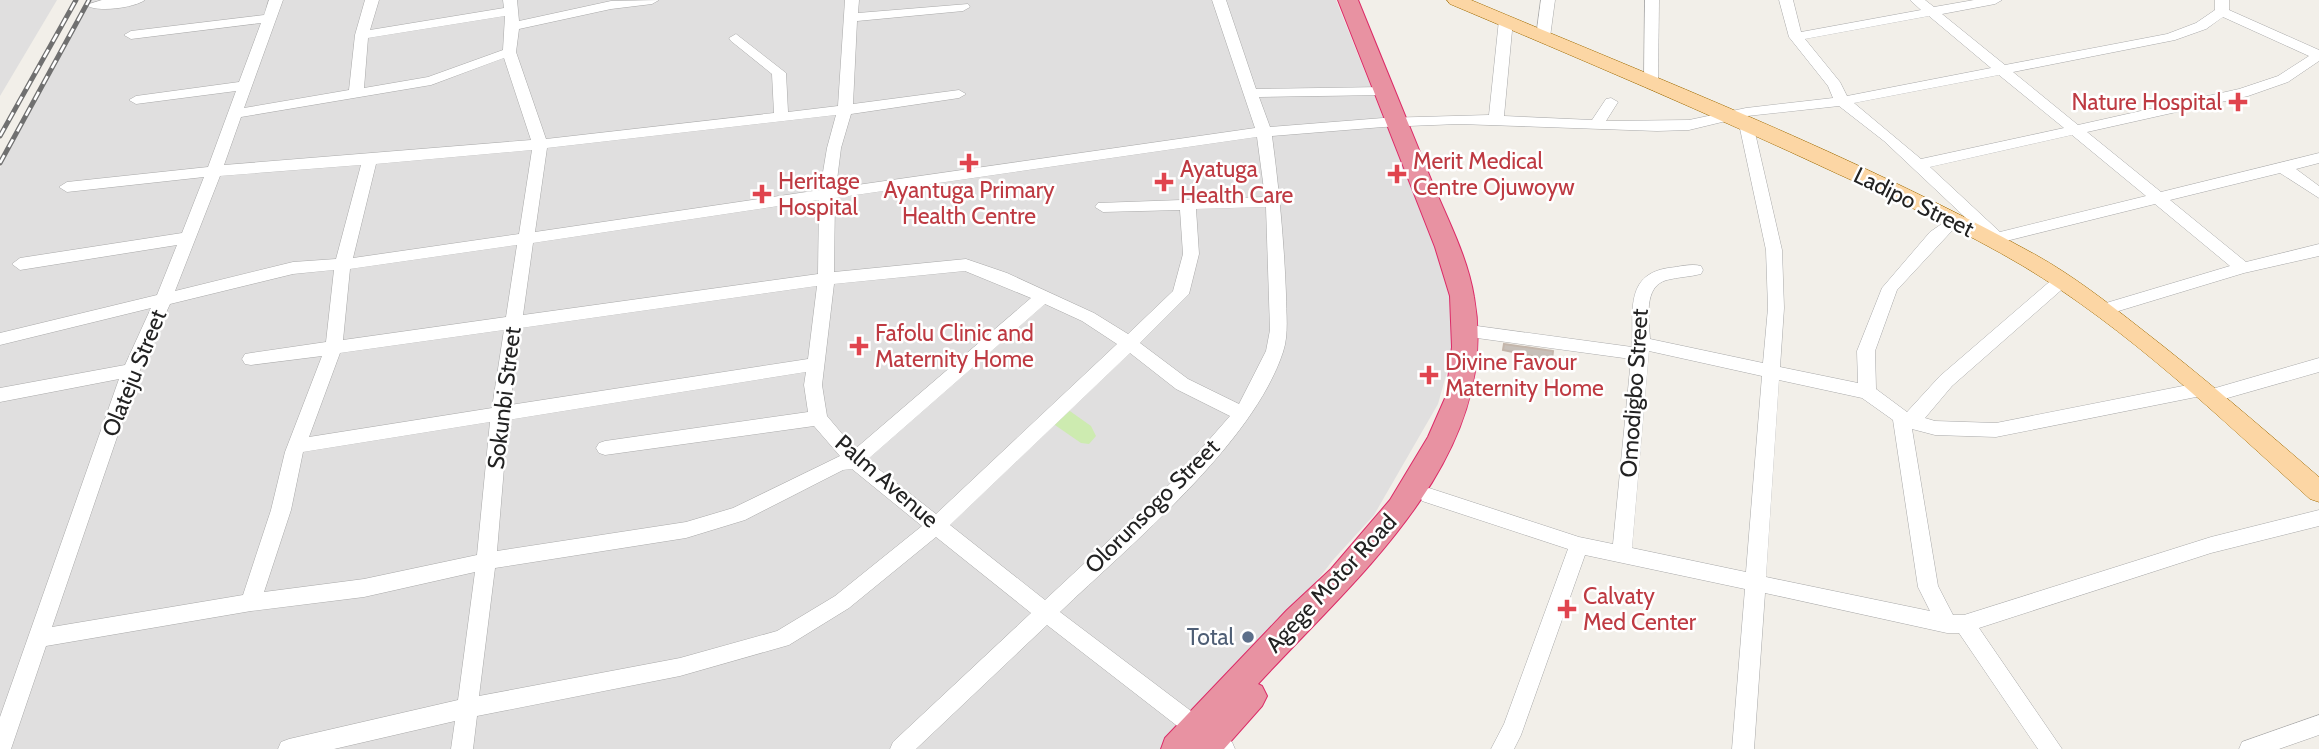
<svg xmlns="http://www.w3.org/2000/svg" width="2319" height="749" viewBox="0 0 2319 749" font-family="Cabin,sans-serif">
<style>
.residential{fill:#e0dfdf}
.grass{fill:#cdebb0}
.building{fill:#c7bfb8;stroke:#c4b6ab;stroke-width:2}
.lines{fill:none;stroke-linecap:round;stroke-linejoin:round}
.minor-casing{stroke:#a9a9a9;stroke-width:1}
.major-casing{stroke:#a06b00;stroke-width:1}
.highway-casing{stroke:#dc2a67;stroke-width:2}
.minor{fill:#fff;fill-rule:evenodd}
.major{fill:#fcd6a4;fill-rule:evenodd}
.highway{fill:#e892a2;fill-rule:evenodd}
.rail-casing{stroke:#707070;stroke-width:5}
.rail{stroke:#fff;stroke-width:2.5;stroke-dasharray:9;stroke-linecap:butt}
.health-dot{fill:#e0444e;stroke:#fff;stroke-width:2.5}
.service-dot{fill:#5c6f8a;stroke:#fff;stroke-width:2.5}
.labels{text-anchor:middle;stroke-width:5;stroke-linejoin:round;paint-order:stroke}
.health-label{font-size:23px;fill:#be3a42;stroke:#fff;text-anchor:start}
.street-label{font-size:23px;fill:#222;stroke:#fff}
.service-label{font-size:23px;fill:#4e5e75;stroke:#fff;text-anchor:end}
</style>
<rect width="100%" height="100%" fill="#f2efe9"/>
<g class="residential">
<polygon points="0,0 57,0 0,96"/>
<polygon points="90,0 1336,0 1453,291 1454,347 1438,404 1374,515 1333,560 1235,686 1174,749 0,749 0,168"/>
</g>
<polygon class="grass" points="1067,409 1091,426 1096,436 1089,444 1081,443 1052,423"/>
<polygon class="building" points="1504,344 1553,351 1552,360 1503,350"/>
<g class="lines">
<g class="minor-casing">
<g id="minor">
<path d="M 102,0 L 145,0 C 134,8 96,13 86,5 Z"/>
<path d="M 269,0 L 283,0 L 244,108 L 349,90 L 355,35 L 365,0 L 379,0 L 370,30 L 504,8 L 503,0 L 517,0 L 519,21 L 611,1 L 659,0 L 652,4 L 611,9 L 519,29 L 516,52 L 546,139 L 774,113 L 772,74 L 731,41 L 729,38 L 736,34 L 786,73 L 788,112 L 838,106 L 845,0 L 859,0 L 858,13 L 968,4 L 970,7 L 963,11 L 857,21 L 853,104 L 959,90 L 966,94 L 959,98 L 851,114 L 841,148 L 836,188 L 1255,128 L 1212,0 L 1226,0 L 1256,89 L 1384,87 L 1391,91 L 1384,95 L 1259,97 L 1270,127 L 1383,118 L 1489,115 L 1499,20 L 1506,16 L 1513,20 L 1504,116 L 1592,120 L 1606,99 L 1611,98 L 1618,102 L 1606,121 L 1689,120 L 1746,108 L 1833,98 L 1828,86 L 1789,37 L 1779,0 L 1793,0 L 1801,32 L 1921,10 L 1910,0 L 1925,0 L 1934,7 L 1974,0 L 2002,0 L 1995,4 L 1942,14 L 2005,65 L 2167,34 L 2196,23 L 2215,10 L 2215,0 L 2229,0 L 2229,10 L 2319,50 L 2319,61 L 2288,82 L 2248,96 L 2087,132 L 2161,192 L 2319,153 L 2319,163 L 2296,169 L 2319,186 L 2319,198 L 2280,173 L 2170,200 L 2246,262 L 2319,244 L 2319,256 L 2244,273 L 2102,316 L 2096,314 L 2094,310 L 2096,306 L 2230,266 L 2155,204 L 1990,245 L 1984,244 L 1982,240 L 1985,236 L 1884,141 L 1839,106 L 1747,116 L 1689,130 L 1657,131 L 1459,124 L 1383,127 L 1272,136 C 1279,189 1284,241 1286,294 C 1286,313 1289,334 1283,352 C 1253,444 1130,545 1060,612 L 1232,742 L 1235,749 L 1207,749 L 1047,625 L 916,749 L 890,749 L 893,742 L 1031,613 L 936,537 L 849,608 L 789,645 L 680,676 L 477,716 L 473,749 L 451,749 L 455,721 L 334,749 L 278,749 L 281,742 L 289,739 L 458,700 L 475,572 L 364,597 L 251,611 L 46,646 L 11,749 L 0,749 L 0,717 L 119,379 L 0,402 L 0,388 L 125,365 L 151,308 L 0,345 L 0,333 L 157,295 L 177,245 L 20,270 L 12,264 L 20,258 L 182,233 L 204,177 L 67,192 L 59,187 L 67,182 L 208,167 L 236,91 L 136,104 L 129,100 L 136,96 L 239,82 L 261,23 L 131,39 L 124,35 L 131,31 L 264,15 ZM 505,16 L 503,50 L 428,77 L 364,88 L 368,38 ZM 1929,16 L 1991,68 L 1847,96 L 1840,82 L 1805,39 ZM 2223,17 L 2309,56 L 2278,76 L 2239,89 L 2078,125 L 2013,72 L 2175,40 L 2206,29 ZM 504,58 L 531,140 L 224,165 L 241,117 L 431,85 ZM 1999,75 L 2064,128 L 1921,159 L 1854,103 ZM 836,115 L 827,148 L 820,190 L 535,232 L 547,148 ZM 2072,135 L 2146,196 L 2000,232 L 1930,167 ZM 1257,137 L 1265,197 L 1098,203 L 1095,207 L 1103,212 L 1180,210 L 1183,254 L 1173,291 L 1128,334 L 1094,313 L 1007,273 L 966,259 L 834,272 L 835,198 ZM 532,150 L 519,234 L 353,258 L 376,164 ZM 361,165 L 336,259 L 293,262 L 175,291 L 220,176 ZM 819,200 L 818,274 L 523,315 L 533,243 ZM 1266,207 L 1270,330 L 1266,351 L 1239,404 L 1188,379 L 1140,343 L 1189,294 L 1199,254 L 1196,209 ZM 517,245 L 506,317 L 343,340 L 350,269 ZM 334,270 L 326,342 L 251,353 L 245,354 L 242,359 L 245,364 L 251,365 L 322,356 L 285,452 L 271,510 L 243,595 L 52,627 L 140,370 L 170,304 L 293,274 ZM 965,271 L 1031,298 L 855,449 L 827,416 L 822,385 L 834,284 ZM 817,286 L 808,359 L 510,405 L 521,328 ZM 1045,304 L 1082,321 L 1117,344 L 936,514 L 867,460 ZM 504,330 L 492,408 L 309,437 L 340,353 ZM 1130,353 L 1176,389 L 1230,416 L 1173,481 L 1045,600 L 950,525 ZM 806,372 L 804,385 L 808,412 L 605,441 L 599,443 L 596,448 L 599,453 L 605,455 L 814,426 L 840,456 L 733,508 L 686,522 L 497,551 L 508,420 ZM 490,422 L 477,555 L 364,579 L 264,592 L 291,510 L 303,452 ZM 852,469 L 922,526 L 835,596 L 777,631 L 680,658 L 479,696 L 495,568 L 686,538 L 745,520 L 843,470 Z"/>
<polygon points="1541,0 1555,0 1550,37 1543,41 1536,37"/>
<polygon points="1645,0 1659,0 1658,82 1651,86 1644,82"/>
<path d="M 1746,119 L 1753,124 L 1782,250 L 1784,308 L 1780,367 L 1858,383 L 1857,351 L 1882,288 L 1930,232 L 1953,216 L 1961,221 L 1897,290 L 1875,351 L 1876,389 L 1907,412 L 1940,376 L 2055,277 L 2061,275 L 2069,281 L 2067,285 L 1952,386 L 1925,418 L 1935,421 L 1996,423 L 2203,382 L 2209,384 L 2212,389 L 2319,358 L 2319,372 L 2210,403 L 2204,401 L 2201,396 L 1996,437 L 1935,435 L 1912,429 L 1938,586 L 1953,615 L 1964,615 L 2211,537 L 2319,510 L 2319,526 L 2211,553 L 1979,628 L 2062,749 L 2038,749 L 1959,633 L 1947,633 L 1765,593 L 1754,749 L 1732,749 L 1745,589 L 1585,555 L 1521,735 L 1514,749 L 1491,749 L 1504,724 L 1568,549 L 1422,501 L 1420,496 L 1422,491 L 1429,488 L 1579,537 L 1613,544 L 1631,359 L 1477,338 L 1468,332 L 1477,326 L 1632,347 C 1634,313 1624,275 1668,268 C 1679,267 1691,263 1701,266 L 1703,270 L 1701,274 C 1690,277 1678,277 1667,280 C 1643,286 1649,319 1650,339 L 1763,363 L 1768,308 L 1766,250 L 1739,124 ZM 1649,351 L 1762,376 L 1746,572 L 1632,548 ZM 1779,380 L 1862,398 L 1893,420 L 1918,587 L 1930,611 L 1766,577 Z"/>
<polygon points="2319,715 2319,735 2279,749 2239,749 2242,742"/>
</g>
</g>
<g class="major-casing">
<path id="major" d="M 1447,0 L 1471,0 C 1661,80 1855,155 2036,255 C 2072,275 2107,302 2140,328 C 2202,376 2260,426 2319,477 L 2319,502 L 2310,499 C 2219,417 2128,329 2023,266 C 1964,231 1900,202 1838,174 C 1710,114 1580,59 1450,4 Z"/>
</g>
<g class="highway-casing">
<path id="highway" d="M 1338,0 L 1358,0 C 1383,62 1409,125 1434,187 C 1449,222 1468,259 1474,297 C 1503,457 1354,579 1258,684 L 1262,686 L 1267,696 L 1262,706 L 1224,749 L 1161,749 L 1165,738 L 1287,610 L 1331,569 L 1390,500 L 1428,437 L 1446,396 L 1452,347 L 1450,296 L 1435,247 Z"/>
</g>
<use href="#minor" class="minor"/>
<use href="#major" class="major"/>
<use href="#highway" class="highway"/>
<g class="rail-casing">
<g id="rail">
<polyline points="0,136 76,0"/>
<polyline points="0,163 89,0"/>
</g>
</g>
<use href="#rail" class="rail"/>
</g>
<g class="health-dot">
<path d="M2234.5 91.5h7v7h7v7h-7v7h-7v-7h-7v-7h7z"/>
<path d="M965.5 152.5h7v7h7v7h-7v7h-7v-7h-7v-7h7z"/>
<path d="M1393.5 163.5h7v7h7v7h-7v7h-7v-7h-7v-7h7z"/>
<path d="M1160.5 171.5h7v7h7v7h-7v7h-7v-7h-7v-7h7z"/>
<path d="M758.5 183.5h7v7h7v7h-7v7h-7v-7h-7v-7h7z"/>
<path d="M855.5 335.5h7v7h7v7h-7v7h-7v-7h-7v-7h7z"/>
<path d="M1425.5 364.5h7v7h7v7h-7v7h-7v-7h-7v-7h7z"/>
<path d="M1563.5 598.5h7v7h7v7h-7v7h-7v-7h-7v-7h7z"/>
</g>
<circle class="service-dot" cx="1248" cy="637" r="7"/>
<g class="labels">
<g class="health-label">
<text x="2222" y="110" text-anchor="end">Nature Hospital</text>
<text x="1413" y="169">Merit Medical<tspan x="1413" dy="26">Centre Ojuwoyw</tspan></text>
<text x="1180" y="177">Ayatuga<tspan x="1180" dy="26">Health Care</tspan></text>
<text x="778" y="189">Heritage<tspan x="778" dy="26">Hospital</tspan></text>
<text x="969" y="198" text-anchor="middle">Ayantuga Primary<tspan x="969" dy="26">Health Centre</tspan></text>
<text x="875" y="341">Fafolu Clinic and<tspan x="875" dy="26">Maternity Home</tspan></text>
<text x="1445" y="370">Divine Favour<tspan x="1445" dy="26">Maternity Home</tspan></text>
<text x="1583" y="604">Calvaty<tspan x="1583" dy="26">Med Center</tspan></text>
</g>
<g class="street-label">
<text transform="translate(1914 202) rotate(26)" y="8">Ladipo Street</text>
<text transform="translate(134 373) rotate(-68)" y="8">Olateju Street</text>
<text transform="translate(1634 393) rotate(-86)" y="8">Omodigbo Street</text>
<text transform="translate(504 398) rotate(-83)" y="8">Sokunbi Street</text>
<text transform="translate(887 481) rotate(41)" y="8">Palm Avenue</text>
<text transform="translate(1152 506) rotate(-45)" y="8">Olorunsogo Street</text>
<text transform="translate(1331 583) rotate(-47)" y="8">Agege Motor Road</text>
</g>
<g class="service-label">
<text x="1234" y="645">Total</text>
</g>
</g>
</svg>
